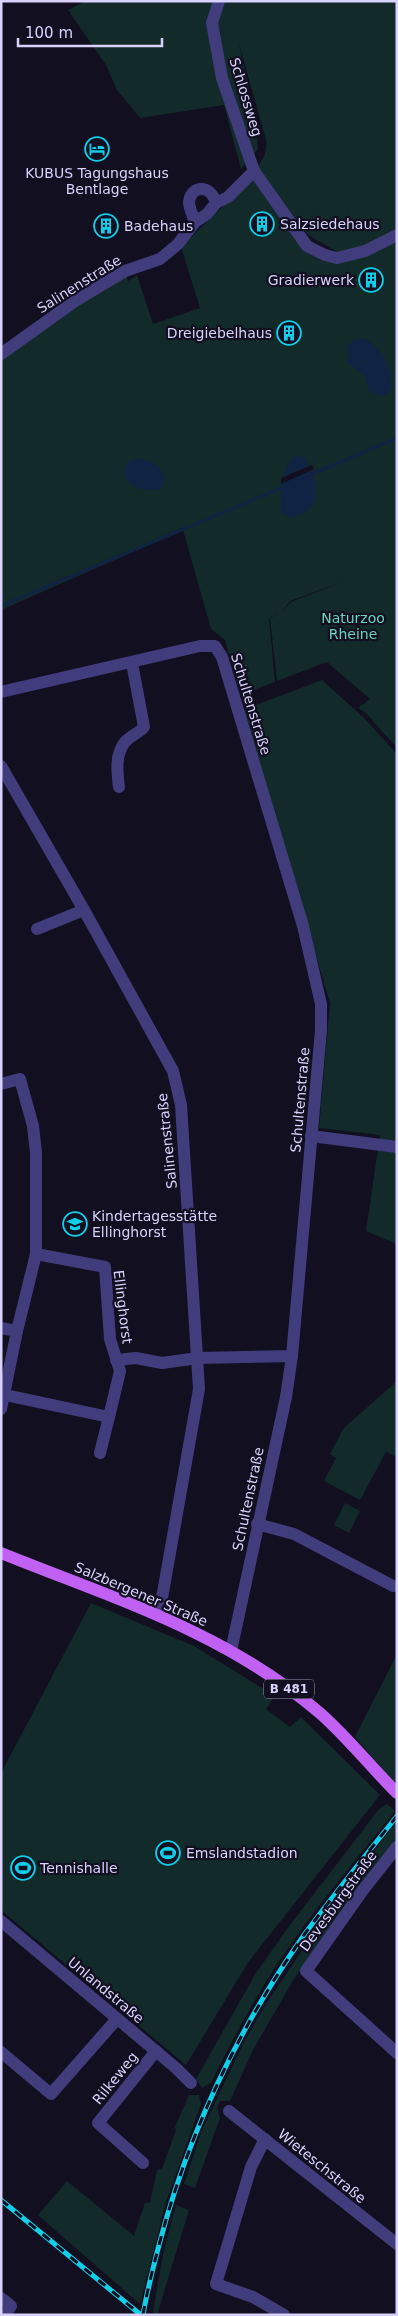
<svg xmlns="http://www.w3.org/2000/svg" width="398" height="2316" viewBox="0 0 398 2316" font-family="'DejaVu Sans',sans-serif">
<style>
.green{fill:#122a2a}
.water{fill:#112343}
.pier{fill:#120f21}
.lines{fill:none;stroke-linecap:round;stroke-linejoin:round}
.stream{stroke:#112343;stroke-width:3}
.minor{stroke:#413d7c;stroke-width:12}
.major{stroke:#c161f4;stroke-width:12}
.rail-casing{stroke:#11cee9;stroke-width:5}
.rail{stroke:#120f21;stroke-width:3;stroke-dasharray:9;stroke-linecap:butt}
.labels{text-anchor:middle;stroke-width:4.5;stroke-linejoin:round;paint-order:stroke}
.shield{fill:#120f21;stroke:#9d98ba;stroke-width:1}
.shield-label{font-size:12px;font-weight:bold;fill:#d8d2fc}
.street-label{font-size:14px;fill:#d8d2fc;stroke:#120f21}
.poi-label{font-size:14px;fill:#d8d2fc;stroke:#120f21;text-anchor:start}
.park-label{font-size:14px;fill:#63d6bc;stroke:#120f21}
</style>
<rect width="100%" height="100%" fill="#120f21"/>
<g class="green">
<path d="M 86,1 L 397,1 L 397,748 L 366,713 L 358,708 L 370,699 L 327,662 L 277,681 L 270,618 L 282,612 L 291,602 L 342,582 L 290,601 L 282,612 L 269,618 L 275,682 L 240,695 L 225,640 L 211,629 L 183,530 L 1,610 L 1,354 L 125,271 L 128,281 L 137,275 L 153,324 L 200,308 L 181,247 L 253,177 L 285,224 L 324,254 L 341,254 L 308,235 L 254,171 C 263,160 267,154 266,140 L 239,44 L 255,120 L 258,149 L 241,169 L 224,105 L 140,118 L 117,90 L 106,65 L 68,10 Z"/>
<polygon points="322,680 363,717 397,754 397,1244 366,1231 380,1135 319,1128 330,1003 243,710"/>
<polygon points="397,1381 397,1457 386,1452 360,1500 324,1481 336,1458 330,1454 344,1428"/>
<polygon points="345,1503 360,1511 349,1533 334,1525"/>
<polygon points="91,1603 194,1646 275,1696 266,1709 290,1727 301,1717 380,1795 249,1961 186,2065 1,1910 1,1773"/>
<polygon points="397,1654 397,1778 394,1782 355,1737"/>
<path d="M 387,1804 L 395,1811 C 355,1861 314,1909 278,1963 C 253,2001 231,2042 211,2083 L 202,2088 L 196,2079 L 256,1973 L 287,1929 L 379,1809 Z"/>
<polygon points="397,1821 397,1840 294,1979 254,2048 230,2101 220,2101 217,2108 220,2118 195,2188 184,2184 202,2130 244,2042 266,2004 323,1919"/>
<polygon points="189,2095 199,2095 201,2104 166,2202 140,2304 38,2215 67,2181 134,2236 145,2203 150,2202 157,2170 162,2169 176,2130 175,2127"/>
<polygon points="176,2205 189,2210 157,2315 153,2312 164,2249"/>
</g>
<g class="water">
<path d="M 364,338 C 382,347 398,375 388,394 L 381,396 L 369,391 L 364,375 L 348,363 L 347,345 L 357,339 Z"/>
<path d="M 297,456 L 305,458 C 318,481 326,512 290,517 L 282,513 C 279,498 282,462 297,456 Z"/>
<path d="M 134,459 C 148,457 161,465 166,479 L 161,489 C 136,496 108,473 134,459 Z"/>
</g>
<polygon class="pier" points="312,465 314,469 281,484 281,478"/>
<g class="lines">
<g class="stream">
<polyline points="310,475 397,438"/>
<polyline points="1,606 286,486"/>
</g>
<g class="minor">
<polyline points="219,1 212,23 222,78 254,171 307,246 325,255 337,258 365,251 397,235"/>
<polyline points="216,203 228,197 254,171"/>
<path d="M 1,354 L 75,301 L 125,271 L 160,259 L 178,244 L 195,222 L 207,214 L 216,203 C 211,184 191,185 189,202 C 189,208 193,216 195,222"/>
<polyline points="1,692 200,646 215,646 222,657 303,926 321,1004 321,1030 292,1356 286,1397 231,1651"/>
<polyline points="1,766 84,910 173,1071 181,1105 199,1389 159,1615"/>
<path d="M 119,787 C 117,772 115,754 125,742 C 130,736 139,733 144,727 L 132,663"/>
<polyline points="37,929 84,910"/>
<polyline points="1,1084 20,1079 33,1126 36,1153 36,1254 17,1331 1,1409"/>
<polyline points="311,1136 397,1147"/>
<polyline points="1,1328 17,1331"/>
<polyline points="116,1360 136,1358 162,1363 198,1358 292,1356"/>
<polyline points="1,1394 109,1417 120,1371 110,1339 105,1267 36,1254"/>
<polyline points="100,1453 109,1417"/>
<polyline points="257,1524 294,1534 393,1586"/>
<polyline points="397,1847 363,1890 306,1971 397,2053"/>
<polyline points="1,1921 176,2068 191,2083"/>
<polyline points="1,2052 51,2094 117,2019"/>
<polyline points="229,2111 397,2244"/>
<polyline points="265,2139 251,2167 216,2284 253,2297 284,2315"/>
<polyline points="143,2163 98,2123 156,2051"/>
<polyline points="1,2298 11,2306 5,2315"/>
</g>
<path class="major" d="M 1,1553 C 115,1599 226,1632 321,1714 C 348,1738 371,1767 397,1793"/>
<g class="rail-casing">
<g id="rail">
<polyline points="1,2200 141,2315"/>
<path d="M 143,2315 C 147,2291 153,2268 159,2245 C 188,2134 238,2029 304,1935 C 334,1894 366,1855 397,1816"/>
</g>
</g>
<use href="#rail" class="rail"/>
</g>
<defs>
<g id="hotel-ring" transform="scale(1.25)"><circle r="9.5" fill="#120f21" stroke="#11cee9" stroke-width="1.5"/><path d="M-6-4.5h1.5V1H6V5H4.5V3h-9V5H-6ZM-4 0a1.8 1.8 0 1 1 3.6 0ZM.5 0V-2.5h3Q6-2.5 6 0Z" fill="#11cee9"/></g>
<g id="building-ring" transform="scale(1.25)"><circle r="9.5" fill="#120f21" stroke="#11cee9" stroke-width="1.5"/><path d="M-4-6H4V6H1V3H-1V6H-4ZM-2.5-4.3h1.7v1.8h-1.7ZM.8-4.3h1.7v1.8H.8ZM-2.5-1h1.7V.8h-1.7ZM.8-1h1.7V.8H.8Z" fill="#11cee9"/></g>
<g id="school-ring" transform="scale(1.25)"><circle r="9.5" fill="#120f21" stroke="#11cee9" stroke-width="1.5"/><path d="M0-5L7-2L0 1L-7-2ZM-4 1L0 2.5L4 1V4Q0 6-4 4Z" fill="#11cee9"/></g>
<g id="stadium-ring" transform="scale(1.25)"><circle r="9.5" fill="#120f21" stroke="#11cee9" stroke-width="1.5"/><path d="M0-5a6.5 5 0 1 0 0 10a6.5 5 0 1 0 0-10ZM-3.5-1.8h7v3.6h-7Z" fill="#11cee9"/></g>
</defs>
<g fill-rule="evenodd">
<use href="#hotel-ring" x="97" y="149"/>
<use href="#building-ring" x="262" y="224"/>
<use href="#building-ring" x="106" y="226"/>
<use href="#building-ring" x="371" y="280"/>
<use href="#building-ring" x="289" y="333"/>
<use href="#school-ring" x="75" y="1224"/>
<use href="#stadium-ring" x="168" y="1853"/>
<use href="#stadium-ring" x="23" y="1868"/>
</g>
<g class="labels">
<rect class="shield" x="264" y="1679.5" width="50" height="19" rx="4"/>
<g class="shield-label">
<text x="289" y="1693">B 481</text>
</g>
<g class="street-label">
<text transform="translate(246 97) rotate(73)" y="5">Schlossweg</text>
<text transform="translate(79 284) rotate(-32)" y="5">Salinenstraße</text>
<text transform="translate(251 704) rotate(73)" y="5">Schultenstraße</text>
<text transform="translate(300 1100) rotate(-85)" y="5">Schultenstraße</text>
<text transform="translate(167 1141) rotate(-96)" y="5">Salinenstraße</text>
<text transform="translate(123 1307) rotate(83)" y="5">Ellinghorst</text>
<text transform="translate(248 1499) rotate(-78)" y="5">Schultenstraße</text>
<text transform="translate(141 1594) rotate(23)" y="5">Salzbergener Straße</text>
<text transform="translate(338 1901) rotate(-54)" y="5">Devesburgstraße</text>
<text transform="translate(106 1990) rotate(40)" y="5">Unlandstraße</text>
<text transform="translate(115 2078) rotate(-51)" y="5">Rilkeweg</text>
<text transform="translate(322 2166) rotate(39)" y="5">Wieteschstraße</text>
</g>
<g class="poi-label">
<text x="97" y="178" text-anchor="middle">KUBUS Tagungshaus<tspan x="97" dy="16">Bentlage</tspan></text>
<text x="280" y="229">Salzsiedehaus</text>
<text x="124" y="231">Badehaus</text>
<text x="354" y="285" text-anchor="end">Gradierwerk</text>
<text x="272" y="338" text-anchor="end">Dreigiebelhaus</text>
<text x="92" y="1221">Kindertagesstätte<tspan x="92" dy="16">Ellinghorst</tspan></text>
<text x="186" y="1858">Emslandstadion</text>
<text x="40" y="1873">Tennishalle</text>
</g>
<g class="park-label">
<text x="353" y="623">Naturzoo<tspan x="353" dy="16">Rheine</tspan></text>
</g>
</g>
<rect width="398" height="2316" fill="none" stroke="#d8d2fc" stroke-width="5"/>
<path d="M18 38v8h144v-8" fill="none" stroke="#d8d2fc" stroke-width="2.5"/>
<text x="25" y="38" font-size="15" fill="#d8d2fc" stroke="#120f21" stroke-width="4" paint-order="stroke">100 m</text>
</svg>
